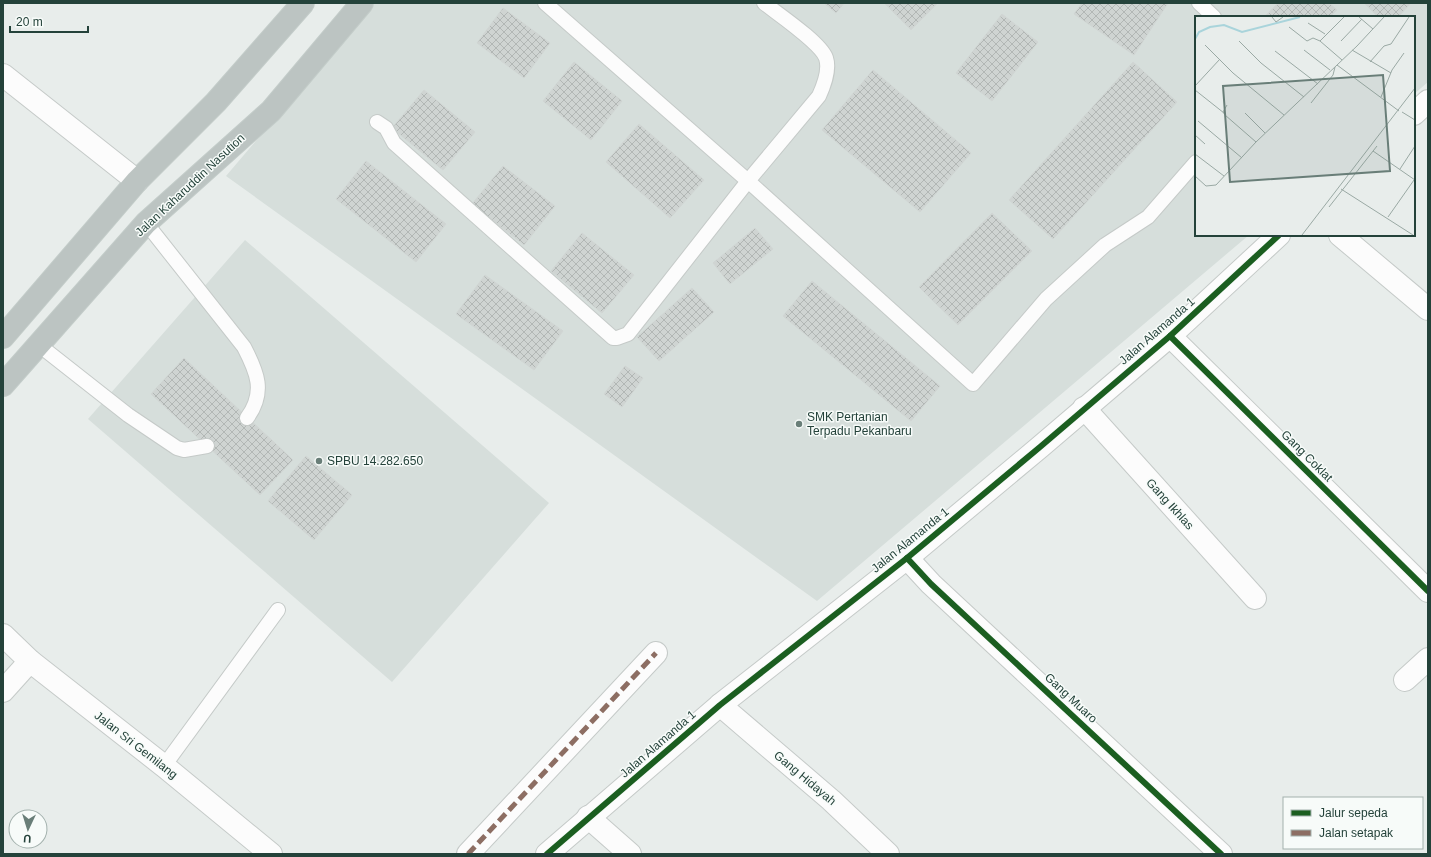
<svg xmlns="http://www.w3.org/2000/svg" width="1431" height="857" viewBox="0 0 1431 857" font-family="Helvetica,sans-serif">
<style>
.built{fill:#d6dedb}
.building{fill:url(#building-cross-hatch);stroke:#d1d6d4}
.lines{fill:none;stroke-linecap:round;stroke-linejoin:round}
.lane-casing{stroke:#c5cac8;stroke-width:16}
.street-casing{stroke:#c5cac8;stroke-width:24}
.highway-casing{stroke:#c3ccc9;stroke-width:24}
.lane{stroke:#fcfcfc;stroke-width:14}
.street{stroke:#fcfcfc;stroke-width:22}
.highway{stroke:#bcc4c2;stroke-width:22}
.quiet{stroke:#8d6e63;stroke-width:5;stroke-dasharray:10 5;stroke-linecap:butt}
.cycleway-casing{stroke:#f7fbf9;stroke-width:8}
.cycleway{stroke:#1b5e20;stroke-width:6}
.poi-dot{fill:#697e78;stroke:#f7fbf9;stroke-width:1.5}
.labels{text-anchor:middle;stroke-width:3;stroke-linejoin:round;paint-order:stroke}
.street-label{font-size:12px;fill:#24423a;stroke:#f7fbf9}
.poi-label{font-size:12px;fill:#24423a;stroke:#f7fbf9;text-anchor:start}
.inset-river{fill:none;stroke:#a9d4db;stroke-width:2}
.inset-road{fill:none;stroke:#9aa9a4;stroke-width:1}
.view{fill:#697e78;fill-opacity:0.15;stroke:#697e78;stroke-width:2}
.inset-edge{fill:none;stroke:#24423a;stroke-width:2}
</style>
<defs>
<pattern id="building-cross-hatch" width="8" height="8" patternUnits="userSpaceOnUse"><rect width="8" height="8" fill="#cfd4d2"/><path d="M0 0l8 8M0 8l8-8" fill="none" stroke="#b2b7b5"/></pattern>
</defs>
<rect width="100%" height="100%" fill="#e8edeb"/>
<g class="built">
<polygon points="373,3 1428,3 1428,82 1414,94 1414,17 1196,17 1196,235 1249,235 817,601 226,176"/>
<polygon points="245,240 549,503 392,682 88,419"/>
</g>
<g class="building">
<polygon points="824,3 844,3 836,13"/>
<polygon points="884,3 938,3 911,30"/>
<polygon points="1082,3 1168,3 1134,55 1074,14"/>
<polygon points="1278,3 1329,3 1337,10 1330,17 1264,17"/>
<polygon points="1364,3 1411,3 1398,17 1378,17"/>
<polygon points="503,8 550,43 524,78 477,43"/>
<polygon points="1002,14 1038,42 992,101 956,73"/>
<polygon points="574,62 622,101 591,140 543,101"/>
<polygon points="1133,62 1177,102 1053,239 1009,200"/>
<polygon points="873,70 971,153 920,212 822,130"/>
<polygon points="424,90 475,132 443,170 392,128"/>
<polygon points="639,124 704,180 670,218 606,162"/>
<polygon points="366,161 446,224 416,262 336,199"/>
<polygon points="503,166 555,206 524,245 472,204"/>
<polygon points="992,213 1032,251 958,325 919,287"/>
<polygon points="755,228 773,249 730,284 713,263"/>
<polygon points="582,233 634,275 602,313 551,271"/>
<polygon points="485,275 563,331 534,370 456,314"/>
<polygon points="812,281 940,386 911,421 783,316"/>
<polygon points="692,288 714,312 659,361 637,337"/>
<polygon points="184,358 293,460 260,495 151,394"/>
<polygon points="625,366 643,378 622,407 604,394"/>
<polygon points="306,456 352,495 314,540 268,501"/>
</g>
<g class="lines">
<g class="lane-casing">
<g id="lane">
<polyline points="545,3 748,181 973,384 1046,299 1105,245 1148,217 1196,162"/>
<polyline points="1199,3 1214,17"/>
<path d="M 377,122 L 386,128 L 394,143 L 613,338 L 617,338 L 628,334 L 748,181 L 819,96 C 824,85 830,70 826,58 C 821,43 778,14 764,3"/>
<path d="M 146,223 L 244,347 C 257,372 266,392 247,418"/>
<polyline points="39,345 128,415 177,448 184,450 207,446"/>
<polyline points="164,766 278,610"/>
</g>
</g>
<g class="street-casing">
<g id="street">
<polyline points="3,75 137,181"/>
<polyline points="1414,114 1428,101"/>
<polyline points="1340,235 1428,309"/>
<polyline points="1170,336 1428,591"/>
<polyline points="1084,408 1255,598"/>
<polyline points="907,558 931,584 1221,854"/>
<polyline points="3,635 30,661 164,766 271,854"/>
<polyline points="1405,680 1428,659"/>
<polyline points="3,691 30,661"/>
<polyline points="720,705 831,800 888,854"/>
<polyline points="588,817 630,854"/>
<polyline points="468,854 656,653"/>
<polyline points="547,854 720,705 907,558 1040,447 1170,336 1279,235"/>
</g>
</g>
<g class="highway-casing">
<g id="highway">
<polyline points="3,337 137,181 216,102 303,3"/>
<polyline points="3,385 146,223 271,111 362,3"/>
</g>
</g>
<use href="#lane" class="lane"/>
<use href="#street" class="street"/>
<use href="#highway" class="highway"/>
<polyline class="quiet" points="468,854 656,653"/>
<g class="cycleway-casing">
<g id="cycleway">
<polyline points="1170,336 1428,591"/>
<polyline points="907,558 931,584 1221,854"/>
<polyline points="547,854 720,705 907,558 1040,447 1170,336 1279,235"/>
</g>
</g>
<use href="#cycleway" class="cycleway"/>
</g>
<g class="poi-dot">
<circle cx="799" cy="424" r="4"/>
<circle cx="319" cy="461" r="4"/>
</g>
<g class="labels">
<g class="street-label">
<text transform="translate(190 185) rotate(-43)" y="4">Jalan Kaharuddin Nasution</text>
<text transform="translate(1157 331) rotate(-41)" y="4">Jalan Alamanda 1</text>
<text transform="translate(1307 456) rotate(45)" y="4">Gang Coklat</text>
<text transform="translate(1170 504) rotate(48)" y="4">Gang Ikhlas</text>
<text transform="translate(910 540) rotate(-39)" y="4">Jalan Alamanda 1</text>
<text transform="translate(1071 698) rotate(43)" y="4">Gang Muaro</text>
<text transform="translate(658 744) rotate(-41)" y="4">Jalan Alamanda 1</text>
<text transform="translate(136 745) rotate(38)" y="4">Jalan Sri Gemilang</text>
<text transform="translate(805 778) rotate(40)" y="4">Gang Hidayah</text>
</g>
<g class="poi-label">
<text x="807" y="421">SMK Pertanian<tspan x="807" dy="14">Terpadu Pekanbaru</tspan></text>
<text x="327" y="465">SPBU 14.282.650</text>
</g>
</g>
<g transform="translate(1195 16)">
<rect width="220" height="220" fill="#e8edeb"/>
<path class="inset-river" d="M 0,23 L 4,16 L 15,11 L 29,9 L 47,16 L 105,1"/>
<path class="inset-road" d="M 77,1 L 81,6 L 88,1M 164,1 L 178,13M 113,7 L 130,18M 94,11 L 112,25 L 118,22 L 125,25 L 147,44M 44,25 L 66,47 L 109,81M 125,25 L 149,1M 146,25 L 167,3M 10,29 L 38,57 L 89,99M 109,34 L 135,54M 157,34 L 196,57M 80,35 L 123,68M 175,46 L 189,30 L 196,28 L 214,1M 142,49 L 204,95M 0,70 L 25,43M 0,74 L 29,97M 186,81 L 197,54 L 209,37M 116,87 L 138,59 L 140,51M 32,89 L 28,96 L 30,99 L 61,126M 207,96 L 220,104M 50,97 L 70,117M 3,105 L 47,142M 0,119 L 10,128M 178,135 L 220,164M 0,138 L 29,160M 205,153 L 220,130M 0,160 L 11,170 L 21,169 L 61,126 L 162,30 L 189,1M 146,173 L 218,219M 134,191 L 182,130M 193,201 L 219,164M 107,219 L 220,72"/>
<path class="view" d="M 188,59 L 195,155 L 35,166 L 28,70 Z"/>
<rect width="220" height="220" class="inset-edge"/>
</g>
<rect width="1431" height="857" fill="none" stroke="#24423a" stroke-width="8"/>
<rect x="1283" y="797" width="140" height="52" fill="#f7fbf9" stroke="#a3b1ad"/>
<rect x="1291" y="810" width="20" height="6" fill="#1b5e20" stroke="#a3b1ad"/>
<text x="1319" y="817" font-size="12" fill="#24423a">Jalur sepeda</text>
<rect x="1291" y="830" width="20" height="6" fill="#8d6e63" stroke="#a3b1ad"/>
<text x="1319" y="837" font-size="12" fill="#24423a">Jalan setapak</text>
<g transform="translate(28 829) rotate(184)"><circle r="19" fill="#f7fbf9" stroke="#a3b1ad"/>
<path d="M0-3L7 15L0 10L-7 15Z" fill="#697e78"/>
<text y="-6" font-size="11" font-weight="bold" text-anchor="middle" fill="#24423a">U</text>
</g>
<path d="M10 26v6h78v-6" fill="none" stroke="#24423a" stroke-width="2"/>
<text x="16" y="26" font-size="12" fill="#24423a" stroke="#f7fbf9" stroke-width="3" paint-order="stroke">20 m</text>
</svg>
